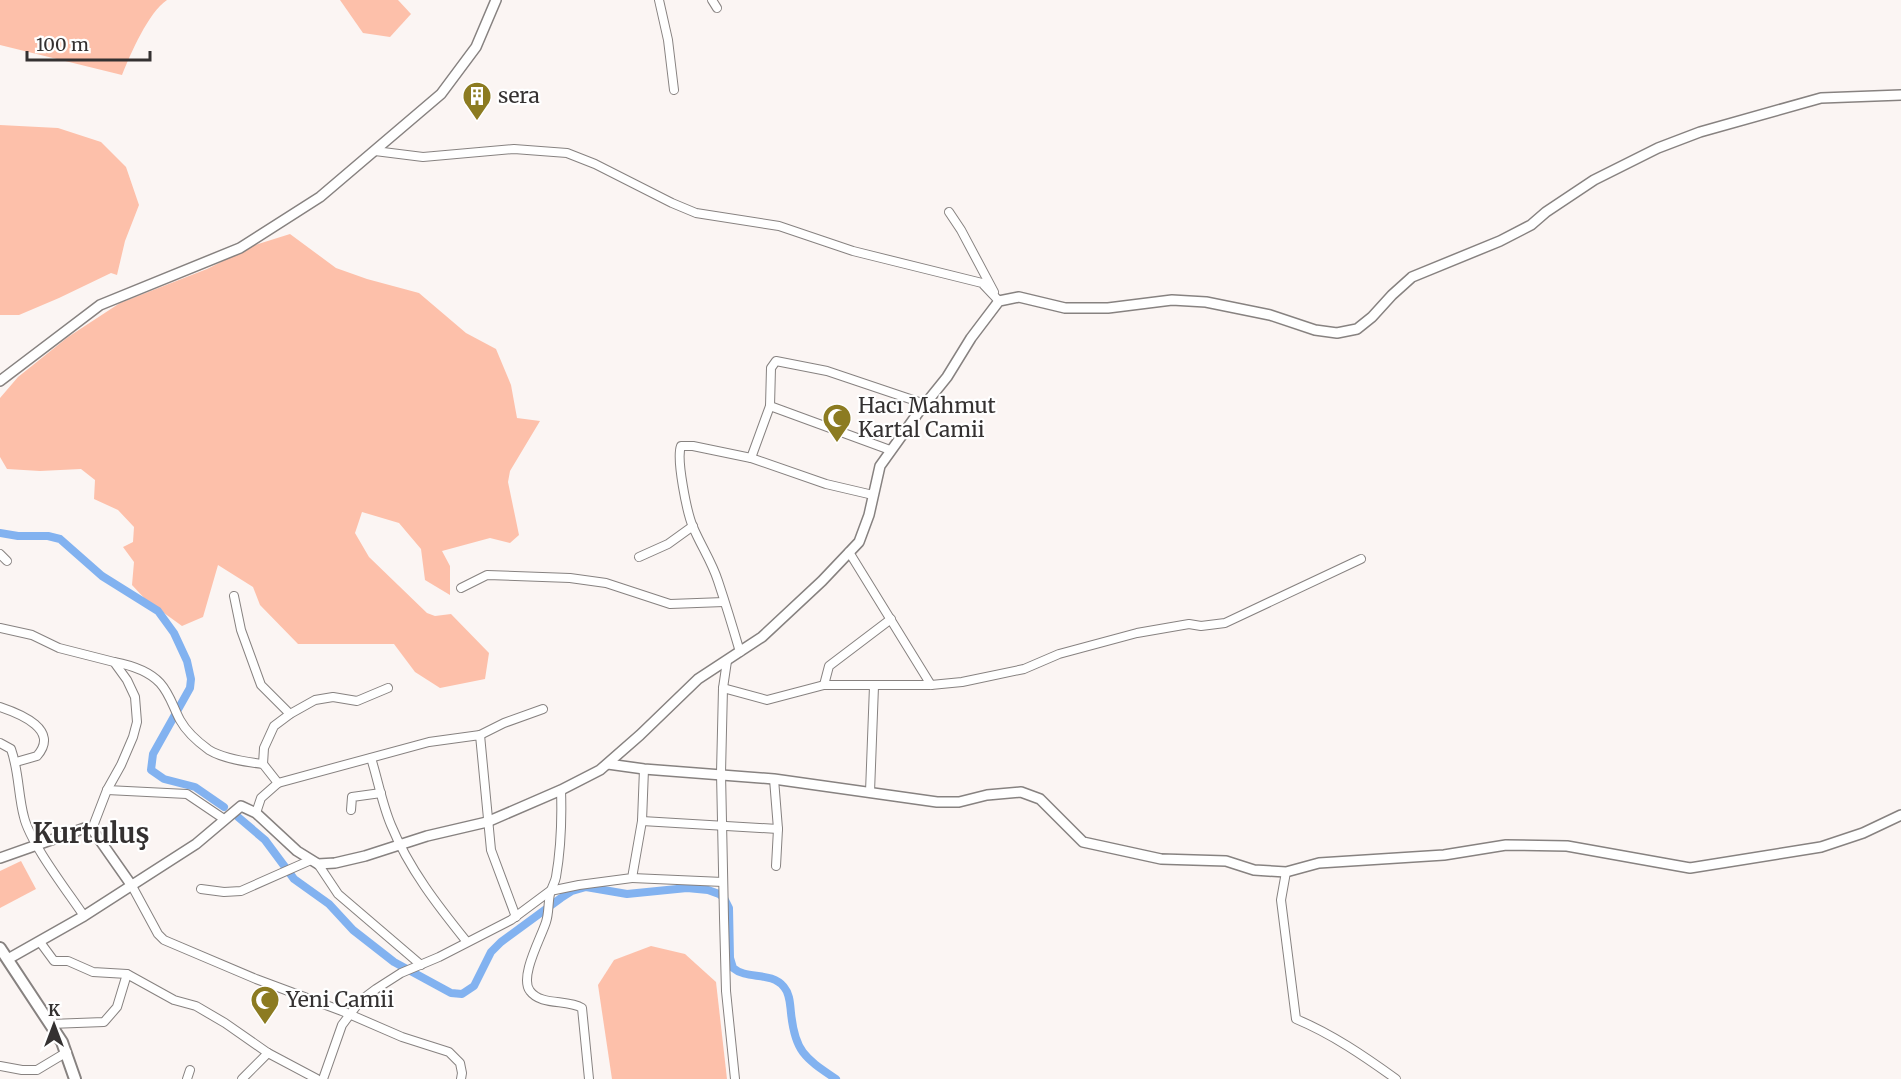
<svg xmlns="http://www.w3.org/2000/svg" width="1901" height="1079" viewBox="0 0 1901 1079" font-family="Merriweather,serif">
<style>
.green{fill:#fdc0aa}
.lines{fill:none;stroke-linecap:round;stroke-linejoin:round}
.canal{stroke:#82b2f0;stroke-width:8}
.minor-casing{stroke:#878280;stroke-width:10}
.tertiary-casing{stroke:#878280;stroke-width:12}
.secondary-casing{stroke:#878280;stroke-width:14}
.minor{stroke:#fff;stroke-width:8}
.tertiary{stroke:#fff;stroke-width:9}
.secondary{stroke:#fff;stroke-width:10}
.labels{text-anchor:middle;stroke-width:4.5;stroke-linejoin:round;paint-order:stroke}
.poi-label{font-size:21px;fill:#343131;stroke:#fff;text-anchor:start}
.district-label{font-size:27px;font-weight:bold;fill:#343131;stroke:#fff}
</style>
<rect width="100%" height="100%" fill="#fbf5f3"/>
<g class="green">
<path d="M 0,0 L 167,0 C 148,13 131,53 122,75 L 0,45 Z"/>
<polygon points="340,0 398,0 411,14 390,37 363,33"/>
<polygon points="0,125 58,128 101,142 126,167 139,205 125,241 117,275 111,273 59,298 19,315 0,315"/>
<polygon points="290,234 336,268 367,279 419,293 466,333 496,349 511,385 517,418 540,421 510,471 508,482 519,535 510,543 490,538 442,551 450,566 450,595 425,580 421,549 399,523 362,512 355,533 369,557 427,613 435,616 451,614 489,653 485,679 440,688 415,672 394,644 298,644 260,605 253,587 218,565 203,617 182,626 146,600 132,585 134,562 123,547 133,542 134,527 118,510 94,499 95,480 81,469 40,471 7,469 0,457 0,398 18,377 68,337 120,303 207,269 255,245"/>
<polygon points="21,861 36,889 0,908 0,871"/>
<polygon points="651,946 685,954 716,982 727,1079 612,1079 598,985 614,960"/>
</g>
<g class="lines">
<g class="canal">
<polyline points="0,533 18,536 48,536 60,539 102,576 158,611 174,633 187,661 191,679 190,688 153,754 151,770 164,779 195,787 224,807"/>
<path d="M 238,817 L 265,840 L 294,879 L 329,904 L 353,930 L 394,962 L 451,993 L 462,994 L 474,986 L 491,952 L 501,942 L 561,898 L 572,891 L 586,887 L 627,894 L 687,888 L 708,890 L 719,894 L 724,898 L 729,908 L 730,958 L 733,968 C 747,980 771,971 784,987 C 790,994 790,1004 791,1013 C 795,1052 805,1058 836,1079"/>
</g>
<g class="minor-casing">
<g id="minor">
<polyline points="659,0 668,40 674,90"/>
<polyline points="712,0 717,8"/>
<polyline points="375,151 423,157 514,149 567,153 595,164 672,203 696,213 779,226 853,251 982,283 999,301"/>
<polyline points="949,212 961,230 994,292"/>
<polyline points="770,406 890,450"/>
<polyline points="751,458 770,406 771,368 776,361 827,371 925,404"/>
<polyline points="849,552 931,685"/>
<polyline points="0,554 7,561"/>
<polyline points="639,557 668,544 693,526"/>
<polyline points="461,588 487,575 570,578 606,583 670,604 724,602"/>
<polyline points="234,596 241,630 261,685 290,714"/>
<polyline points="0,628 32,635 59,648 114,662 127,680 135,697 137,722 133,737 121,765 107,790 92,829"/>
<path d="M 740,652 C 733,628 726,605 718,581 C 712,562 701,546 693,527 C 687,513 676,459 681,446 L 693,446 L 751,458 L 826,484 L 873,495"/>
<polyline points="727,661 723,688 721,773 724,918 726,991 735,1079"/>
<path d="M 114,662 C 130,665 148,670 160,683 C 170,694 173,707 180,720 C 186,731 198,742 209,750 C 224,759 246,762 263,764 L 278,783"/>
<polyline points="824,685 829,666 891,619"/>
<polyline points="723,688 767,700 824,685 931,685 962,682 1024,669 1059,654 1137,633 1189,624 1201,626 1225,623 1361,559"/>
<path d="M 0,707 C 21,714 60,730 37,756 L 16,762"/>
<polyline points="480,735 504,723 543,709"/>
<path d="M 0,743 L 11,749 C 19,771 18,795 24,817 C 30,843 68,892 84,916"/>
<path d="M 371,758 C 378,780 382,804 391,825 C 409,869 438,906 467,942"/>
<polyline points="263,764 264,748 274,726 290,714 315,700 333,697 357,701 388,688"/>
<polyline points="774,779 778,829 776,866"/>
<polyline points="107,790 187,794 224,819"/>
<path d="M 561,790 C 562,819 561,848 556,877 C 555,883 551,888 550,894 C 548,903 549,913 546,922 C 541,938 519,977 530,991 C 541,1006 567,999 582,1008 L 589,1079"/>
<polyline points="870,792 874,686"/>
<polyline points="351,810 352,797 381,793"/>
<polyline points="256,813 261,798 278,783 429,742 480,735 491,850 516,917"/>
<polyline points="642,821 778,829"/>
<polyline points="318,864 338,894 421,965"/>
<path d="M 1286,872 L 1281,900 L 1296,1019 C 1332,1034 1364,1056 1396,1079"/>
<polyline points="632,878 723,882"/>
<polyline points="132,886 158,934 164,940 256,979 342,1011 402,1037 449,1052 460,1063 462,1073 461,1079"/>
<polyline points="201,889 224,892 241,891 311,860"/>
<polyline points="40,942 54,961 68,961 93,972 127,974 174,1000 196,1006 225,1023 268,1053 317,1079"/>
<polyline points="50,1024 104,1022 117,1007 127,974"/>
<polyline points="0,1066 22,1070 37,1070 67,1052"/>
<polyline points="187,1079 190,1070"/>
<polyline points="242,1079 268,1053"/>
<polyline points="323,1079 342,1025 360,1001 376,989 401,973 439,957 511,920 550,891 579,885 632,878 642,821 644,769"/>
</g>
</g>
<g class="tertiary-casing">
<g id="tertiary">
<polyline points="0,381 100,305 240,248 320,197 441,94 476,47 496,0"/>
<polyline points="608,764 644,769 774,779 937,802 959,802 987,795 1021,792 1040,799 1083,842 1161,859 1226,861 1254,870 1286,872 1319,863 1444,855 1506,845 1567,846 1690,868 1821,847 1863,833 1901,815"/>
<polyline points="0,858 85,828 92,829 132,886"/>
<polyline points="8,959 84,916 196,844 241,806 256,813 297,851 318,864 335,863 365,856 427,836 487,822 561,790 600,770 640,735 698,679 762,637 822,581 859,542 869,515 880,466 918,413 947,377 971,338 999,301 1019,297 1065,308 1108,308 1172,300 1206,302 1270,315 1315,330 1337,333 1357,329 1372,317 1392,295 1412,277 1500,241 1531,225 1546,212 1594,180 1658,148 1700,132 1821,98 1901,95"/>
</g>
</g>
<g class="secondary-casing">
<polyline id="secondary" points="0,948 62,1042 75,1079"/>
</g>
<use href="#minor" class="minor"/>
<use href="#tertiary" class="tertiary"/>
<use href="#secondary" class="secondary"/>
</g>
<defs>
<g id="building-pin" transform="scale(1.5)"><path d="M0 17L-7.5 6A9.5 9.5 0 1 1 7.5 6Z" fill="#8c7b21" stroke="#fff"/><path d="M-4-6H4V6H1V3H-1V6H-4ZM-2.5-4.3h1.7v1.8h-1.7ZM.8-4.3h1.7v1.8H.8ZM-2.5-1h1.7V.8h-1.7ZM.8-1h1.7V.8H.8Z" fill="#fff"/></g>
<g id="mosque-pin" transform="scale(1.5)"><path d="M0 17L-7.5 6A9.5 9.5 0 1 1 7.5 6Z" fill="#8c7b21" stroke="#fff"/><path d="M3.5-4.9A6 6 0 1 0 3.5 4.9A5 5 0 1 1 3.5-4.9Z" fill="#fff"/></g>
</defs>
<g fill-rule="evenodd">
<use href="#building-pin" x="477" y="96"/>
<use href="#mosque-pin" x="837" y="418"/>
<use href="#mosque-pin" x="265" y="1000"/>
</g>
<g class="labels">
<g class="poi-label">
<text x="498" y="103">sera</text>
<text x="858" y="413">Hacı Mahmut<tspan x="858" dy="24">Kartal Camii</tspan></text>
<text x="286" y="1007">Yeni Camii</text>
</g>
<g class="district-label">
<text x="91" y="843">Kurtuluş</text>
</g>
</g>
<g transform="translate(54 1025)" stroke="#ffffff" stroke-width="4.5" paint-order="stroke">
<path d="M0-4.5L10 22L0 15L-10 22Z" fill="#343131"/>
<text y="-9" font-size="16" font-weight="bold" text-anchor="middle" fill="#343131">K</text>
</g>
<path d="M27 51v9h123v-9" fill="none" stroke="#343131" stroke-width="3"/>
<text x="36" y="51" font-size="18" fill="#343131" stroke="#ffffff" stroke-width="4.5" paint-order="stroke">100 m</text>
</svg>
